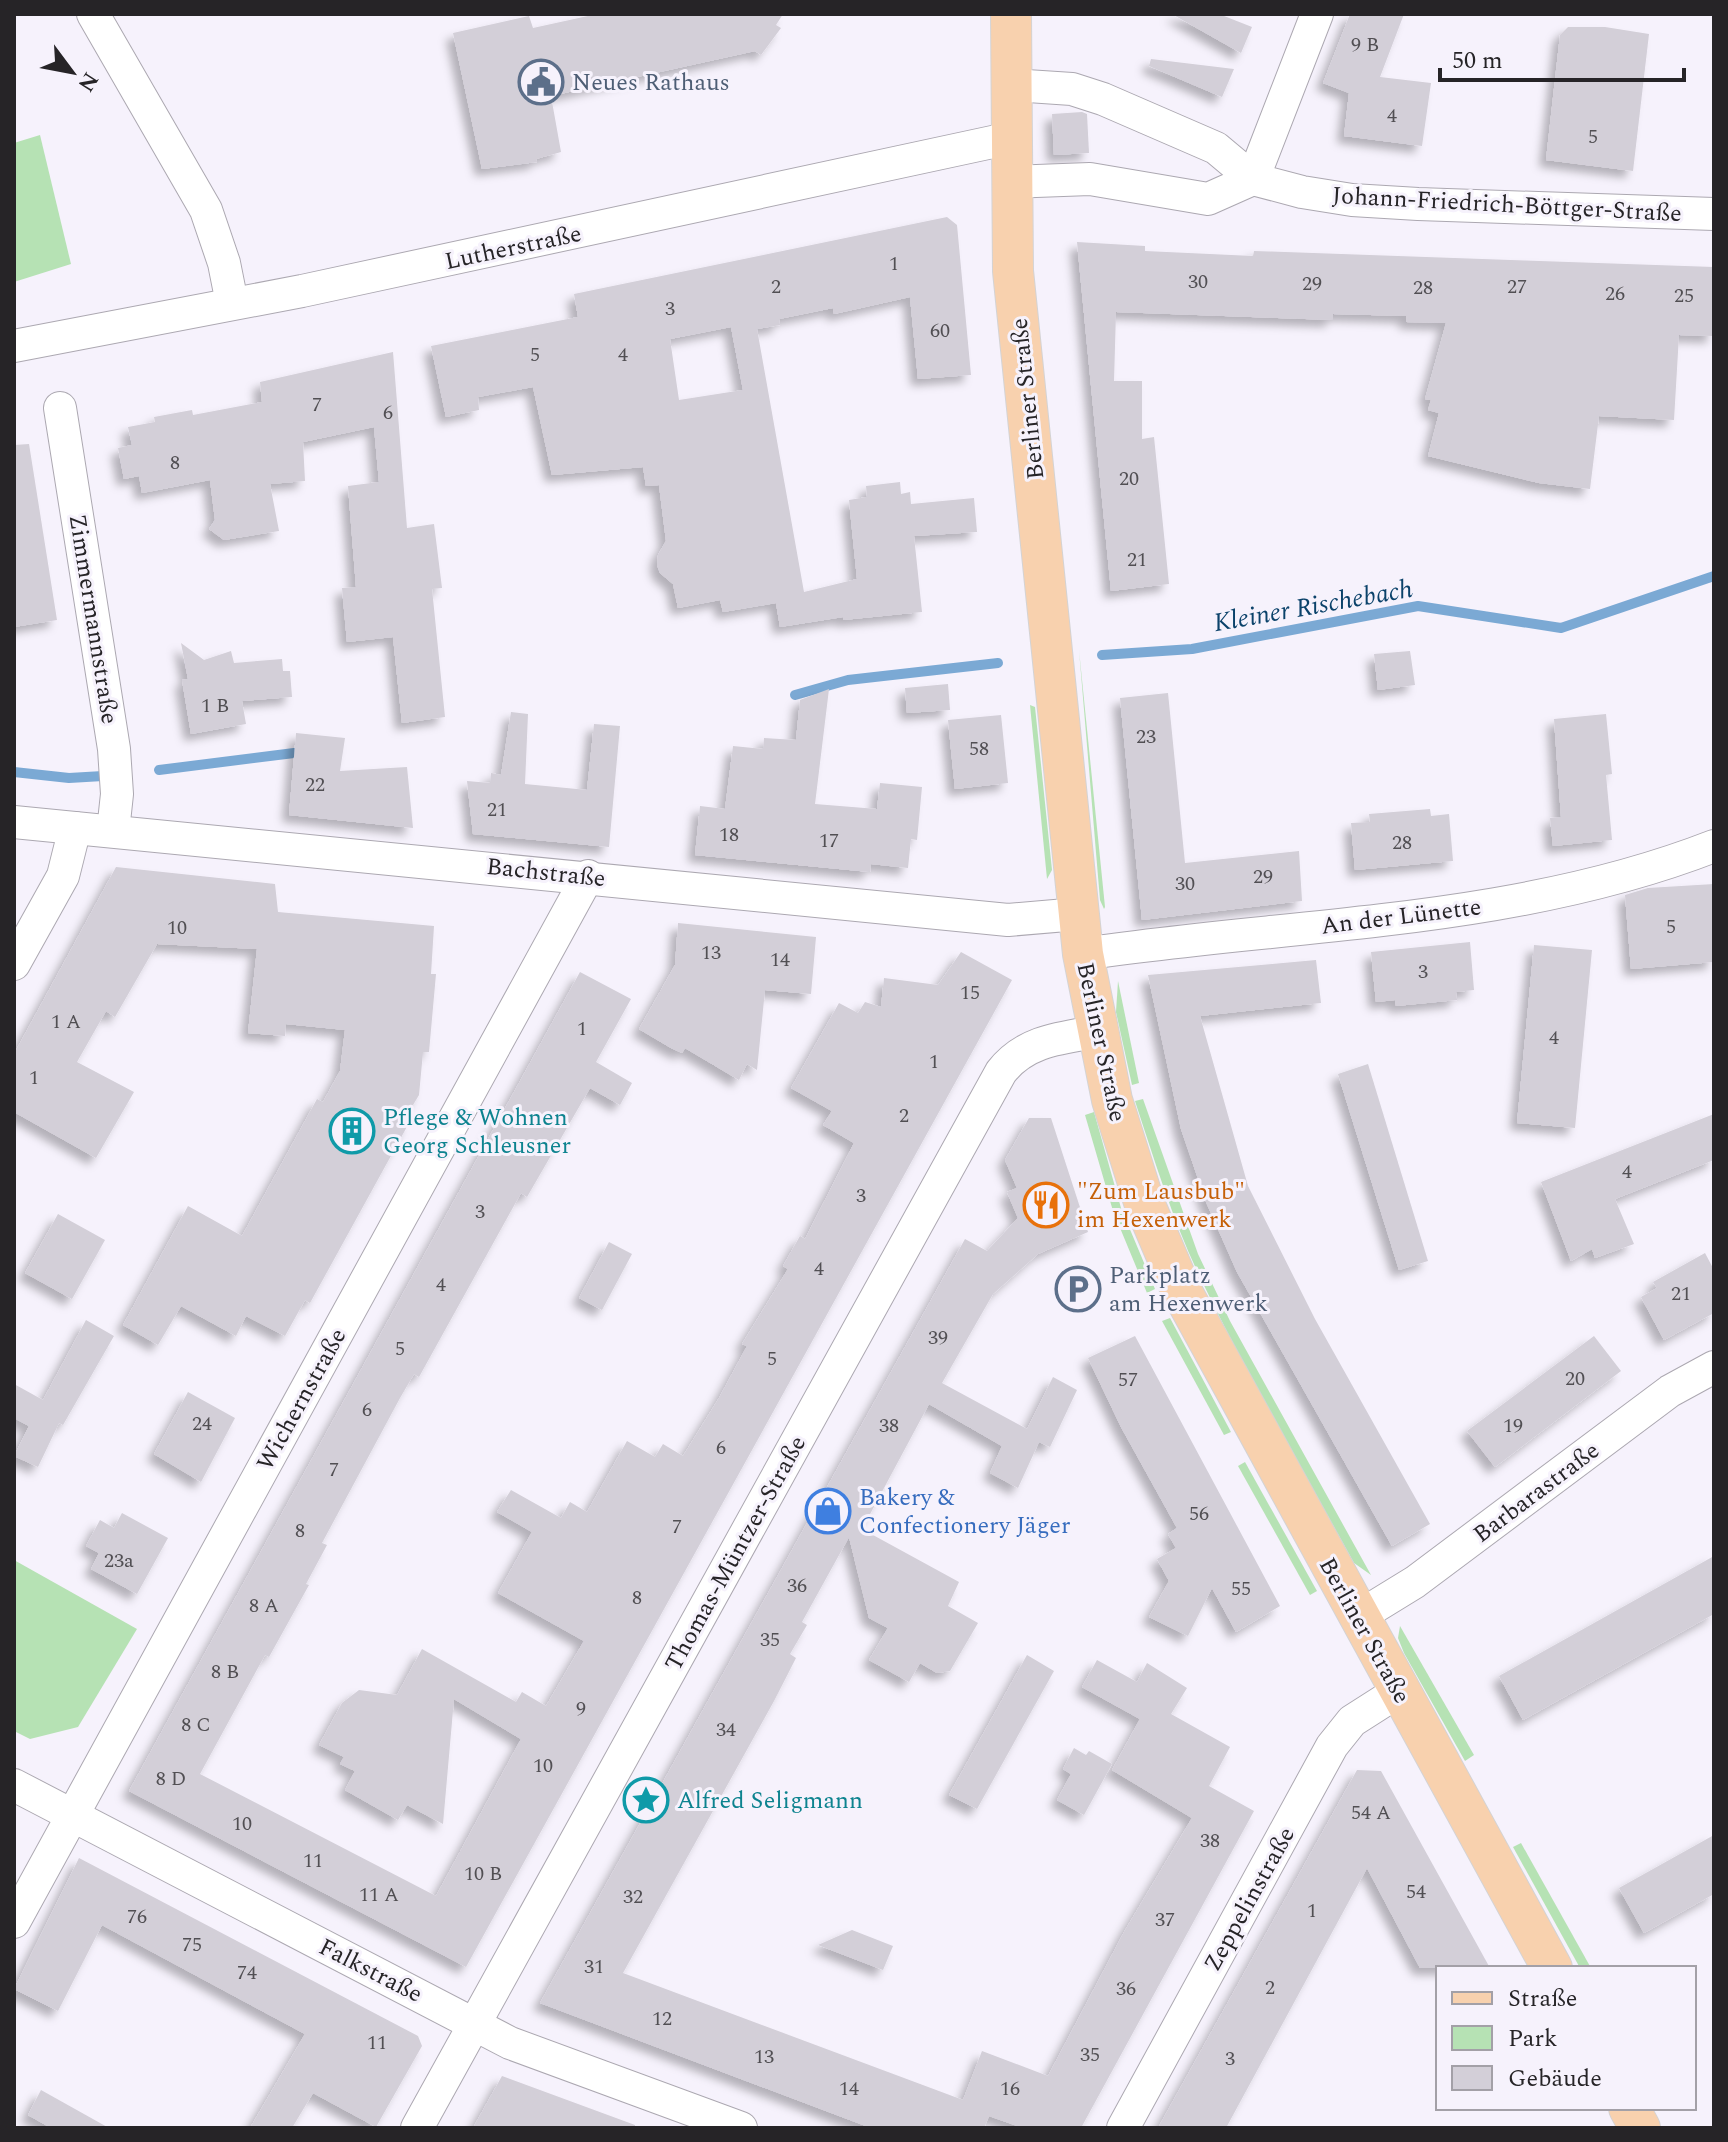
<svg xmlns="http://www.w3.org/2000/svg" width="1728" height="2142" viewBox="0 0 1728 2142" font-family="Spectral,serif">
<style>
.green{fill:#b6e2b4}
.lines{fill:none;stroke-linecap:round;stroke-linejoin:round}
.stream{stroke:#7ba9d4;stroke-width:10}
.building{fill:#d3cfd8;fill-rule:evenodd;filter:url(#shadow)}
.minor-casing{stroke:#aca8b1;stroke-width:34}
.major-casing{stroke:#d4d3d4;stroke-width:42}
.minor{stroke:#fff;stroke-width:32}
.major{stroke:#f8d1ae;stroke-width:40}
.labels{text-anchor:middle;stroke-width:6;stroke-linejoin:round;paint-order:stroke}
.number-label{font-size:20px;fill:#514f53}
.service-label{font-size:24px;fill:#4e5e75;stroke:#f6f2fc;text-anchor:start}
.street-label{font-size:24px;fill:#262427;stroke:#f6f2fc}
.culture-label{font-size:24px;fill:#0d838f;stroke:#f6f2fc;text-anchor:start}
.food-label{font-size:24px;fill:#c56008;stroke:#f6f2fc;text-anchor:start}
.shop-label{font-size:24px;fill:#366cbe;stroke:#f6f2fc;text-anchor:start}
.water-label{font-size:26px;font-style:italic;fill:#0b426a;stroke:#f6f2fc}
</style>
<defs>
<filter id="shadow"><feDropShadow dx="-7" dy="7" stdDeviation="4" flood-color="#0004"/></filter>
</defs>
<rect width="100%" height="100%" fill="#f6f2fc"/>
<g class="green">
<polygon points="40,135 71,264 14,282 14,143"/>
<polygon points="1079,650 1105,907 1104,909 1100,900"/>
<polygon points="1030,705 1035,707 1052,870 1047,879"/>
<polygon points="1118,981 1139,1083 1132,1085 1116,1012"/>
<path d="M 1143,1099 L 1198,1254 L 1230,1321 L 1371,1575 L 1354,1563 C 1301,1467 1245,1372 1198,1273 C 1172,1218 1154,1159 1135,1101 Z"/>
<polygon points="1094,1112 1121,1208 1155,1289 1147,1293 1113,1211 1085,1115"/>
<polygon points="1170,1318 1231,1432 1224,1435 1162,1321"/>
<polygon points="1245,1462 1317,1591 1310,1595 1238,1466"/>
<polygon points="14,1560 137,1629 78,1727 30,1739 14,1731"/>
<polygon points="1400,1626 1474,1755 1465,1761 1404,1653 1398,1638"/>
<polygon points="1521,1843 1591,1968 1580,1968 1513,1847"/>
</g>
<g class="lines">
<g class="stream">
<polyline points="1102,655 1192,649 1418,606 1561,628 1714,576"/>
<polyline points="795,695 848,680 998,663"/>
<polyline points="159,770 294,753"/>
<polyline points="14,772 69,778 103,776"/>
</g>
</g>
<g class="building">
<polygon points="597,14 783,14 776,25 781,28 761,55 755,51 551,96 561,152 536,159 537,162 482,169 453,33 529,16 533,28"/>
<polygon points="1172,14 1219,14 1252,27 1241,53"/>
<polygon points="1350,14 1404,14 1380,77 1431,83 1422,146 1344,136 1349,93 1323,83"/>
<polygon points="1568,27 1605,27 1649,34 1633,171 1546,160 1560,35"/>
<polygon points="1151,59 1234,69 1222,97 1149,66"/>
<polygon points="1082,112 1087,114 1089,153 1054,155 1052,114"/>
<path d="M 947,217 L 957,225 L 971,375 L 918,379 L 910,297 L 834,314 L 833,308 L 779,319 L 780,325 L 757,329 L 804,592 L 857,579 L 849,500 L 867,497 L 866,486 L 900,482 L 901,494 L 910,492 L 911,504 L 974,498 L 977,532 L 914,536 L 922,612 L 843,620 L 843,617 L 780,627 L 776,603 L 723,612 L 720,600 L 678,608 L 673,584 L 660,573 L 657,565 L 658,555 L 666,541 L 659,485 L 646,486 L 643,467 L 552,475 L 533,387 L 478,397 L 479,410 L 446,417 L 431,346 L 578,317 L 574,294 ZM 731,327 L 743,390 L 679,400 L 670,339 Z"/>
<polygon points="1077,242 1145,246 1145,251 1253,256 1254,251 1714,267 1714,336 1679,335 1674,420 1599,416 1590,489 1539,483 1428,456 1439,413 1428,410 1431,400 1425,399 1446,323 1406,322 1406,316 1370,315 1333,314 1333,320 1116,312 1114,381 1142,381 1142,439 1154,437 1169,584 1111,591"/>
<polygon points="393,352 407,528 434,524 442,588 432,589 445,717 402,723 393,637 347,642 342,588 356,587 348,486 379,482 374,427 303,442 305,481 270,484 279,531 224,540 209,529 215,520 210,480 142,493 139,476 124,479 118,448 132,445 128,427 155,422 154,417 192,410 193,415 262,402 260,382"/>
<polygon points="29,444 57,620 14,627 14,445"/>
<polygon points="181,643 204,660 231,651 234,663 282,659 283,671 290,671 292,697 242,701 246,724 191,734 182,680 188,679"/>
<polygon points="1410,651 1415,685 1378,690 1374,654"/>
<polygon points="948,684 950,710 907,713 905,688"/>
<polygon points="829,689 815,804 877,809 880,783 922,787 917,840 911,839 908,868 871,864 870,872 695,855 700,806 725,809 733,746 763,749 764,738 796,740 800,700"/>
<polygon points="1168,693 1185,863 1299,851 1302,901 1142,920 1120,698"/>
<polygon points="511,712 528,714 525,784 587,790 594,724 620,726 609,847 473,834 467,781 490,783 491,773 501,775"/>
<polygon points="1606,714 1612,774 1606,775 1612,840 1553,846 1550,818 1561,817 1554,719"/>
<polygon points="1001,715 1008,783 955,789 948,720"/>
<polygon points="296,733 345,738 340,771 407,767 413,828 289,815"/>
<polygon points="1430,809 1431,816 1449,814 1453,861 1355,870 1351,823 1370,822 1369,814"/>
<polygon points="116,867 275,884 278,912 434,926 431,974 436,974 429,1052 423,1052 419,1095 404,1120 409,1123 310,1303 305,1300 285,1336 246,1316 236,1336 181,1306 158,1345 123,1325 188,1206 242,1236 317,1099 323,1102 340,1071 345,1030 286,1024 285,1036 248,1033 257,949 157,944 115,1017 106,1011 77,1062 134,1092 96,1158 14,1112 14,1054"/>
<polygon points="1714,884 1714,962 1631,969 1625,895 1648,888"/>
<polygon points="678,923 816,937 811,994 765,990 757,1070 747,1064 739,1080 685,1048 682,1053 671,1048 639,1029 675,965"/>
<polygon points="1470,942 1474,990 1456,992 1457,1000 1396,1006 1395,1000 1376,1002 1371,952"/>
<polygon points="1534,945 1592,950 1575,1128 1517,1123"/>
<polygon points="961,952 1012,980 466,1967 129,1791 580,972 631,999 596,1062 632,1083 620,1105 590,1088 527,1197 521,1193 419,1377 414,1374 400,1398 322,1543 327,1545 306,1584 309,1585 269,1657 265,1655 200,1774 436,1896 521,1739 454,1699 443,1824 407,1805 398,1820 345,1790 355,1771 340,1764 344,1757 319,1745 342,1703 359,1690 397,1695 422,1649 516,1702 522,1692 546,1706 584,1641 498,1593 532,1532 497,1512 511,1490 561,1518 570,1502 587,1512 627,1441 655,1457 663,1444 683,1456 719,1398 747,1346 742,1344 788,1269 783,1266 800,1236 805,1239 854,1143 823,1125 832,1111 791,1088 839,1003 858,1013 865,1002 881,1007 884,978 938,985"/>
<polygon points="1316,960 1321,1003 1200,1016 1248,1186 1315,1319 1430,1524 1392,1546 1237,1272 1206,1202 1181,1129 1148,975"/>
<polygon points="1368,1064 1428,1261 1399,1270 1338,1074"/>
<polygon points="1714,1114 1714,1160 1615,1199 1634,1244 1595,1258 1592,1249 1571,1261 1541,1182"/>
<polygon points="1029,1118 1051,1118 1088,1232 1038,1254 993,1294 942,1383 1027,1429 1053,1377 1077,1390 1050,1447 1039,1442 1018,1488 990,1473 1002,1446 929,1404 862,1529 959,1582 948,1606 978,1623 950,1671 937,1673 920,1663 909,1682 869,1660 888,1628 869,1618 849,1537 802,1622 807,1625 790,1654 796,1658 774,1701 623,1973 963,2100 982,2051 1048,2076 1124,1932 1192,1818 1112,1770 1140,1719 1082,1687 1097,1660 1137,1682 1147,1663 1187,1688 1171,1714 1230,1747 1209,1786 1254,1811 1081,2128 1023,2128 989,2116 984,2128 871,2128 540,2003 965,1239 987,1251 1018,1218 1007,1192 1017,1188 1005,1160"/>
<polygon points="58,1214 105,1240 72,1299 25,1273"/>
<polygon points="609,1242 632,1254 602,1310 579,1298"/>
<polygon points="1705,1253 1714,1270 1714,1313 1664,1340 1641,1297 1657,1288 1653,1282"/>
<polygon points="86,1320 114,1336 63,1425 59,1423 38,1467 14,1456 29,1426 14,1418 14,1384 43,1400"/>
<polygon points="1135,1336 1280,1606 1236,1632 1212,1588 1188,1636 1149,1617 1169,1581 1157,1559 1176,1548 1168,1534 1177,1528 1121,1427 1088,1358"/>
<polygon points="1594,1336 1621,1371 1495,1467 1467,1431"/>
<polygon points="188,1392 235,1418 201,1482 154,1454"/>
<polygon points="122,1513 168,1538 137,1594 91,1569 99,1553 86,1546 100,1520 114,1528"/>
<polygon points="1714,1556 1714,1614 1523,1720 1499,1676"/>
<polygon points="1027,1655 1054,1671 977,1809 949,1795"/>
<polygon points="1074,1748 1086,1755 1089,1751 1112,1764 1084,1815 1057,1800 1071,1774 1063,1769"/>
<polygon points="1357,1770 1381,1771 1490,1968 1420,1968 1367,1868 1226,2128 1158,2128"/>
<polygon points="1714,1835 1714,1894 1644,1933 1619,1888"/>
<polygon points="79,1858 418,2036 422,2046 376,2127 313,2093 292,2128 250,2128 305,2034 102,1925 58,2011 14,1989"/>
<polygon points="852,1930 893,1946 883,1970 818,1945"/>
<polygon points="502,2076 635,2125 635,2128 473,2128"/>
<polygon points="41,2090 109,2128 51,2128 28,2115"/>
</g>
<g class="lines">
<g class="minor-casing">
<g id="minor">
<polyline points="93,14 206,210 224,263 232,303"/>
<polyline points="1012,85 1072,89 1103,99 1216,148 1253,179 1302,192 1352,200 1418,204 1714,214"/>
<polyline points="1253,179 1317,14"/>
<polyline points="1010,182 1090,179 1208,199 1253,179"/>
<polyline points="14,346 302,291 1011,138"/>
<polyline points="60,408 114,749 117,794 113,831"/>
<polyline points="14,822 1008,920 1078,914"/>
<path d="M 1083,954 C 1293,923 1514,924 1714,846"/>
<polyline points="14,964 63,876 75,828"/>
<polyline points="1358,1617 1415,1582 1670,1391 1714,1367"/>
<polyline points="14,1785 510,2043 741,2128"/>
<polyline points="14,1922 588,876"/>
<path d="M 417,2128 L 1001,1072 C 1025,1041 1060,1038 1096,1032"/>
<polyline points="1123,2128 1332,1746 1352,1721 1399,1691"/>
</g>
</g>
<g class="major-casing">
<g id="major">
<polyline points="1011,14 1013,271 1083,954 1112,1100 1145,1205 1182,1292 1552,1968"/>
<polyline points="1629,2108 1640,2128"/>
</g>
</g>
<use href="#minor" class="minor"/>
<use href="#major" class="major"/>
</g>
<defs>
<g id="civic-ring" transform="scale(2.3)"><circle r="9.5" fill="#f6f2fc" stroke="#5c6f8a" stroke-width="1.5"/><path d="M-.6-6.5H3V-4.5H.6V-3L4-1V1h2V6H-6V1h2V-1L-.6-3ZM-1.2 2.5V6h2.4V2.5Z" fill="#5c6f8a"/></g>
<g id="building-ring" transform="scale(2.3)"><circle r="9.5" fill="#f6f2fc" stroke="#0f9aa8" stroke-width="1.5"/><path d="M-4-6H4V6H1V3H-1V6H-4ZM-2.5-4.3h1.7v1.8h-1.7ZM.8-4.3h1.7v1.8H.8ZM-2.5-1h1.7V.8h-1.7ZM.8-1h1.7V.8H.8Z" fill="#0f9aa8"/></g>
<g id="restaurant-ring" transform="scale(2.3)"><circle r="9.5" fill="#f6f2fc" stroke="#e8710a" stroke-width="1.5"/><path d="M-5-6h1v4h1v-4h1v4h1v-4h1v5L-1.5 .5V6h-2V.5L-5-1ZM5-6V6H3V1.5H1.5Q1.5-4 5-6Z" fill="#e8710a"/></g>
<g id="parking-ring" transform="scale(2.3)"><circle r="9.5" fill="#f6f2fc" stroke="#5c6f8a" stroke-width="1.5"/><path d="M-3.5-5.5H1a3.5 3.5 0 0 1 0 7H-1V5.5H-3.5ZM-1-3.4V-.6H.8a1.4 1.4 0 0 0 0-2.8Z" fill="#5c6f8a"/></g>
<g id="shop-ring" transform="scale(2.3)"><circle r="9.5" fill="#f6f2fc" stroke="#3f7fe0" stroke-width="1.5"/><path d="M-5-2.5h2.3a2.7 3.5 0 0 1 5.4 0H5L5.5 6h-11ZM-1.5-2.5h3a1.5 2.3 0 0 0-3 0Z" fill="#3f7fe0"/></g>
<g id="sight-ring" transform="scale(2.3)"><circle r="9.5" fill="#f6f2fc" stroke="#0f9aa8" stroke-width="1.5"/><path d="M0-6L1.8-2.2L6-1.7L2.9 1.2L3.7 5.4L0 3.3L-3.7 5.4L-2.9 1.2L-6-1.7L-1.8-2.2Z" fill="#0f9aa8"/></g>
</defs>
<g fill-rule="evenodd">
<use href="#civic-ring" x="541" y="82"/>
<use href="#building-ring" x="352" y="1131"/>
<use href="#restaurant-ring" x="1046" y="1205"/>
<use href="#parking-ring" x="1078" y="1289"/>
<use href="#shop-ring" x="828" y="1511"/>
<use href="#sight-ring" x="646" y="1800"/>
</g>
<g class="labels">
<g class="number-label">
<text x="1365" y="51">9 B</text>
<text x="1392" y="122">4</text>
<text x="1593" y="143">5</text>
<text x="894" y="270">1</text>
<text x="1198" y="288">30</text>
<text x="1312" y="290">29</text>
<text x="776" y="293">2</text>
<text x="1517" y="293">27</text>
<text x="1423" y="294">28</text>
<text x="1615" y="300">26</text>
<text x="1684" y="302">25</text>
<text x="670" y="315">3</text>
<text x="940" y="337">60</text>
<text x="535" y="361">5</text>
<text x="623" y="361">4</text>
<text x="317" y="411">7</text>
<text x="388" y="419">6</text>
<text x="175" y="469">8</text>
<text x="1129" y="485">20</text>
<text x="1137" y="566">21</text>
<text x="215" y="712">1 B</text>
<text x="1146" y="743">23</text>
<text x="979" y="755">58</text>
<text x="315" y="791">22</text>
<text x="497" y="816">21</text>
<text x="729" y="841">18</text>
<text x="829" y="847">17</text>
<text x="1402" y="849">28</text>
<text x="1263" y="883">29</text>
<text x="1185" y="890">30</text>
<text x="1671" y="933">5</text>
<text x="177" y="934">10</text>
<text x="711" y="959">13</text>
<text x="780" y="966">14</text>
<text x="1423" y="978">3</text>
<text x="970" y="999">15</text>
<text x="66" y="1028">1 A</text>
<text x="582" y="1035">1</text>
<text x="1554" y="1044">4</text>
<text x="934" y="1068">1</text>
<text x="34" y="1084">1</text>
<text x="904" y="1122">2</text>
<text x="1627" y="1178">4</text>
<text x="861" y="1202">3</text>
<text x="480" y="1218">3</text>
<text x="819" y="1275">4</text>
<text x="441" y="1291">4</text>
<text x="1681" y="1300">21</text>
<text x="938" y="1344">39</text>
<text x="400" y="1355">5</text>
<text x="772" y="1365">5</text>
<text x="1575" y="1385">20</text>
<text x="1128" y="1386">57</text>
<text x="367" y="1416">6</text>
<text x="202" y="1430">24</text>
<text x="889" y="1432">38</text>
<text x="1513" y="1432">19</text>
<text x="721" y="1454">6</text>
<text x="334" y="1476">7</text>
<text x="1199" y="1520">56</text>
<text x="677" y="1533">7</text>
<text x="300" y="1537">8</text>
<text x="119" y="1567">23a</text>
<text x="797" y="1592">36</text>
<text x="1241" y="1595">55</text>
<text x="637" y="1604">8</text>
<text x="264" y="1612">8 A</text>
<text x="770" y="1646">35</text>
<text x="225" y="1678">8 B</text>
<text x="581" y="1715">9</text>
<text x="196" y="1731">8 C</text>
<text x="726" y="1736">34</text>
<text x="543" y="1772">10</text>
<text x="171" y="1785">8 D</text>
<text x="1371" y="1819">54 A</text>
<text x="242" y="1830">10</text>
<text x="1210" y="1847">38</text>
<text x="313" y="1867">11</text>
<text x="483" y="1880">10 B</text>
<text x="1416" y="1898">54</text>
<text x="379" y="1901">11 A</text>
<text x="633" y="1903">32</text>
<text x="1312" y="1917">1</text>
<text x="137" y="1923">76</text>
<text x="1165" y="1926">37</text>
<text x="192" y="1951">75</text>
<text x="594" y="1973">31</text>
<text x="247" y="1979">74</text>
<text x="1270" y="1994">2</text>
<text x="1126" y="1995">36</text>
<text x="662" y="2025">12</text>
<text x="377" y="2049">11</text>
<text x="1090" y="2061">35</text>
<text x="764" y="2063">13</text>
<text x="1230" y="2065">3</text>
<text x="849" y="2095">14</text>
<text x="1010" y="2095">16</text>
</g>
<g class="service-label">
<text x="572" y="90">Neues Rathaus</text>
<text x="1109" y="1283">Parkplatz<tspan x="1109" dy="28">am Hexenwerk</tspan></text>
</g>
<g class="street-label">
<text transform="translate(1507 204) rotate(3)" y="8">Johann-Friedrich-Böttger-Straße</text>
<text transform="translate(513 247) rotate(-12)" y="8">Lutherstraße</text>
<text transform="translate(1027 399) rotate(-96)" y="8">Berliner Straße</text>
<text transform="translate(94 619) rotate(81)" y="8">Zimmermannstraße</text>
<text transform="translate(546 872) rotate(6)" y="8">Bachstraße</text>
<text transform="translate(1401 916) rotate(-7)" y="8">An der Lünette</text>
<text transform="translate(1102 1042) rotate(78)" y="8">Berliner Straße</text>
<text transform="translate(301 1399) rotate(-61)" y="8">Wichernstraße</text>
<text transform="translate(1536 1492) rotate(-37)" y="8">Barbarastraße</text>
<text transform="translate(735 1553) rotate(-61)" y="8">Thomas-Müntzer-Straße</text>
<text transform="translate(1365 1630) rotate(61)" y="8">Berliner Straße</text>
<text transform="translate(1249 1899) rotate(-61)" y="8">Zeppelinstraße</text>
<text transform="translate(371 1970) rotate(27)" y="8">Falkstraße</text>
</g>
<g class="culture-label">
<text x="383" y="1125">Pflege &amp; Wohnen<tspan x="383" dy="28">Georg Schleusner</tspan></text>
<text x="677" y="1808">Alfred Seligmann</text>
</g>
<g class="food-label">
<text x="1077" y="1199">"Zum Lausbub"<tspan x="1077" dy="28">im Hexenwerk</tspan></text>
</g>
<g class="shop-label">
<text x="859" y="1505">Bakery &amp;<tspan x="859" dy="28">Confectionery Jäger</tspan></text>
</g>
<g class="water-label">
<text transform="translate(1313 605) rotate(-10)" y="9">Kleiner Rischebach</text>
</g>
</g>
<rect width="1728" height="2142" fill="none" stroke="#262427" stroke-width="32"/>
<rect x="1436" y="1966" width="260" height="144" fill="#f6f2fc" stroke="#a3a0a7" stroke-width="2"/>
<rect x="1452" y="1992" width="40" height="12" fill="#f8d1ae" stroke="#a3a0a7" stroke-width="2"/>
<text x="1508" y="2006" font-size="24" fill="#262427">Straße</text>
<rect x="1452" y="2026" width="40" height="24" fill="#b6e2b4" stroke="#a3a0a7" stroke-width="2"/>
<text x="1508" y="2046" font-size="24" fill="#262427">Park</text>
<rect x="1452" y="2066" width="40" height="24" fill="#d3cfd8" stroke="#a3a0a7" stroke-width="2"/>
<text x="1508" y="2086" font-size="24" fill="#262427">Gebäude</text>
<g transform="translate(72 72) rotate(122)" stroke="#f6f2fc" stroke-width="6" paint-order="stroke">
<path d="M0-6L14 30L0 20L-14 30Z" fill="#262427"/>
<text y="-12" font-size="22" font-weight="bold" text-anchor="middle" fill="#262427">N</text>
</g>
<path d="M1440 68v12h244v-12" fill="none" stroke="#262427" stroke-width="4"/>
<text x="1452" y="68" font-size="24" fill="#262427" stroke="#f6f2fc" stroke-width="6" paint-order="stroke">50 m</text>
</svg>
